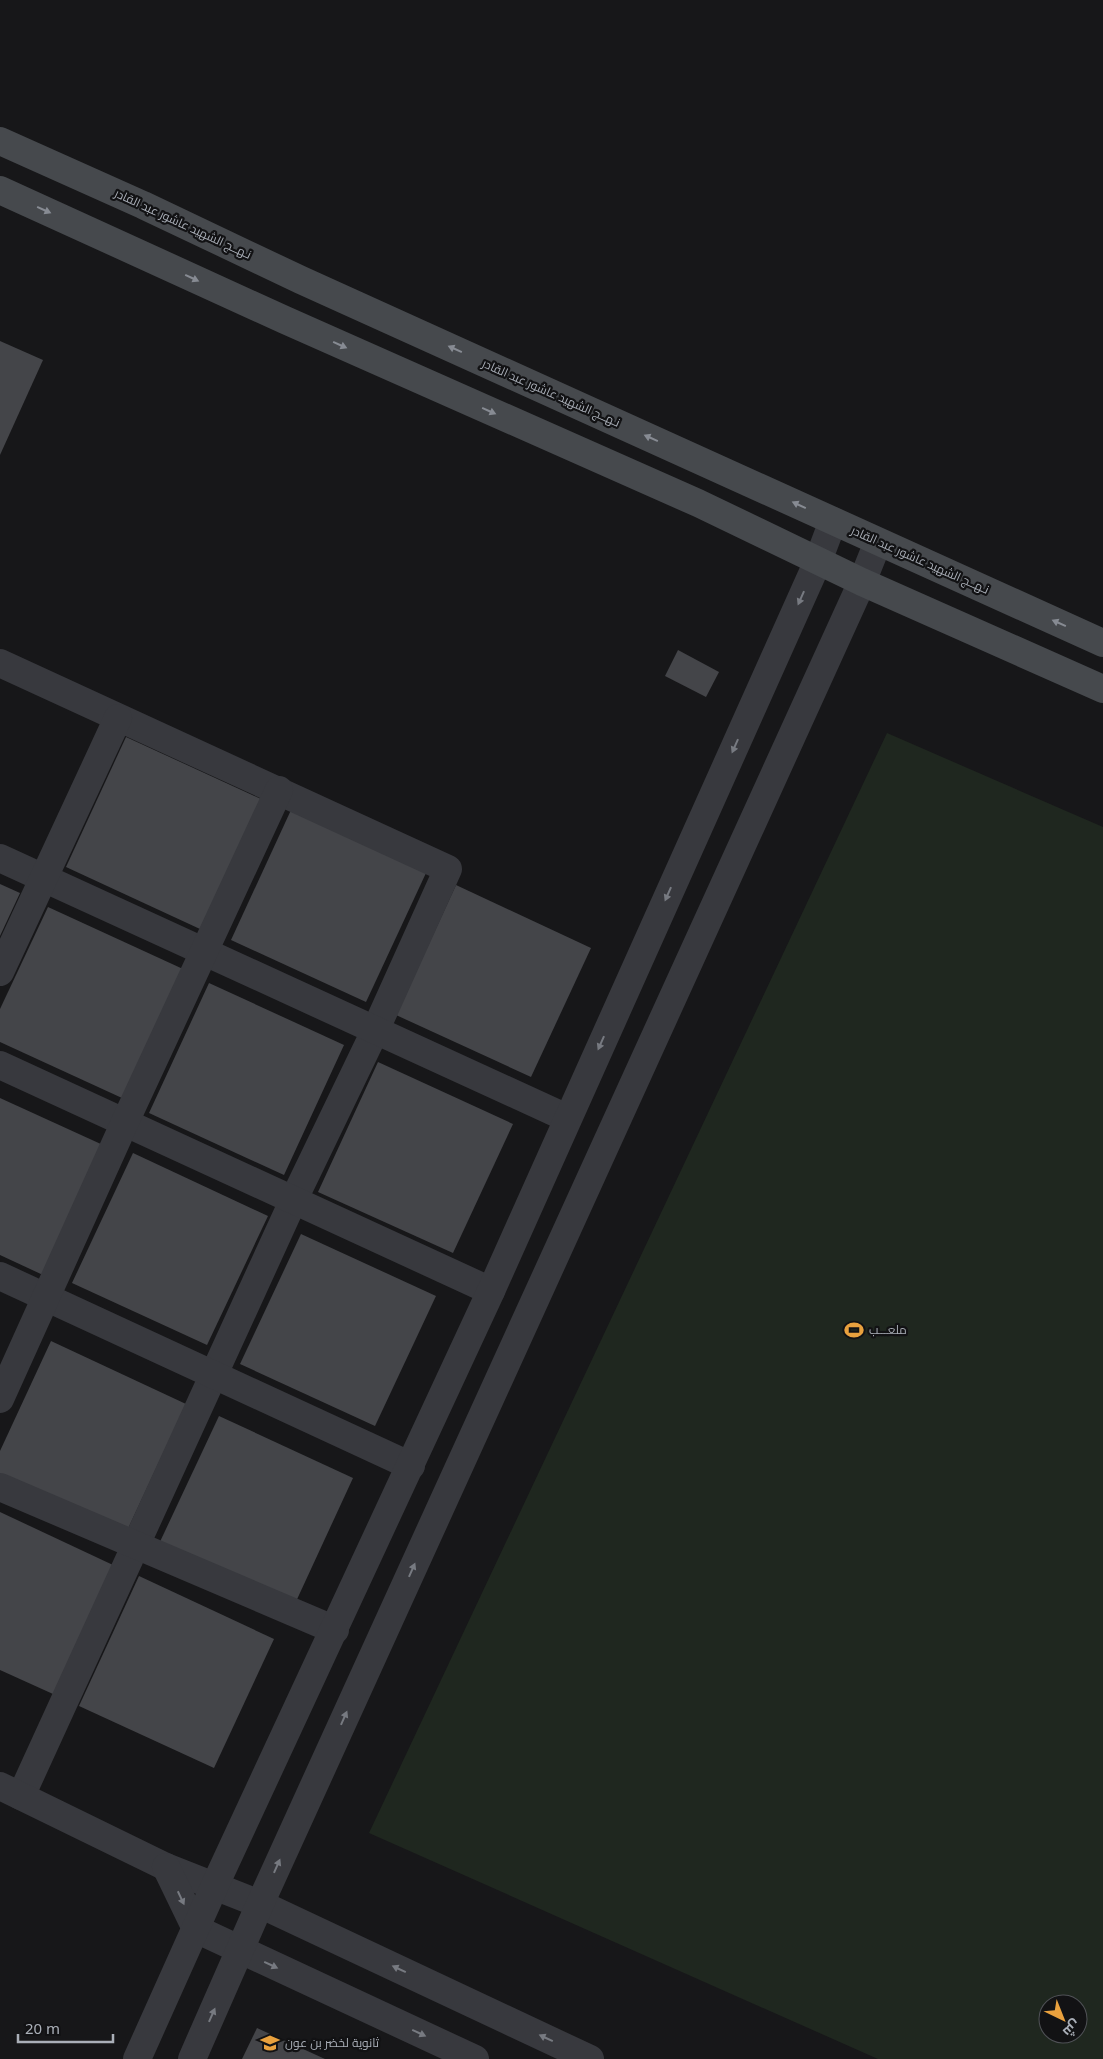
<svg xmlns="http://www.w3.org/2000/svg" width="1103" height="2059" viewBox="0 0 1103 2059" font-family="'Noto Sans',Cairo,sans-serif">
<style>
.green{fill:#1f271f;fill-rule:evenodd}
.building{fill:#444549}
.lines{fill:none;stroke-linecap:round;stroke-linejoin:round}
.minor{stroke:#38393e;stroke-width:28}
.secondary{stroke:#46494d;stroke-width:28}
.oneway{fill:#878b93}
.oneway2{fill:#777a81}
.labels{text-anchor:middle;stroke-width:4.5;stroke-linejoin:round;paint-order:stroke}
.street-label{font-size:12px;fill:#aaafb8;stroke:#121214}
.poi-label{font-size:12px;fill:#aaafb8;stroke:#121214;text-anchor:start}
</style>
<rect width="100%" height="100%" fill="#171719"/>
<path class="green" d="M 887,733 L 1103,827 L 1103,2059 L 878,2059 L 369,1833 ZM 1048,2004 L 1078,2004 L 1078,2034 L 1048,2034 Z"/>
<g class="building">
<polygon points="0,341 43,360 0,455"/>
<polygon points="678,650 719,672 706,697 665,676"/>
<polygon points="126,737 261,799 200,929 66,867"/>
<polygon points="291,810 426,873 366,1002 231,940"/>
<polygon points="0,884 20,893 0,936"/>
<polygon points="456,885 591,948 531,1077 396,1015"/>
<polygon points="48,907 183,969 122,1098 0,1042 0,1009"/>
<polygon points="209,983 344,1045 284,1175 149,1113"/>
<polygon points="378,1062 513,1124 453,1253 318,1192"/>
<polygon points="0,1098 103,1145 43,1275 0,1255"/>
<polygon points="133,1153 268,1216 207,1345 72,1283"/>
<polygon points="301,1234 436,1296 375,1426 240,1364"/>
<polygon points="51,1341 186,1404 126,1533 0,1475 0,1451"/>
<polygon points="219,1416 353,1478 293,1608 158,1546"/>
<polygon points="0,1512 113,1565 53,1694 0,1670"/>
<polygon points="139,1576 274,1639 214,1768 79,1706"/>
<polygon points="257,2028 325,2059 242,2059"/>
</g>
<g class="lines">
<g class="minor">
<polyline points="0,663 448,869 375,1031 294,1199 21,1796"/>
<polyline points="0,858 567,1118"/>
<polyline points="0,972 118,718"/>
<polyline points="0,1065 491,1291"/>
<polyline points="0,1276 411,1466"/>
<polyline points="0,1399 125,1122 279,790"/>
<polyline points="0,1487 335,1630"/>
<polyline points="0,1786 166,1867 260,1904 590,2059"/>
<polyline points="166,1867 196,1929 475,2059"/>
<polyline points="137,2059 215,1885 491,1291 818,561 833,521"/>
<polyline points="192,2059 260,1904 862,582 878,542"/>
</g>
<g class="secondary">
<polyline points="0,141 143,205 301,280 1103,643"/>
<polyline points="0,190 285,320 698,503 862,582 1103,689"/>
</g>
</g>
<defs><path id="oneway-solid" d="M-6-.8H1V-3.2L6.5 0L1 3.2V.8H-6Z" transform="scale(1.25)"/></defs>
<g class="oneway">
<use href="#oneway-solid" transform="translate(44 210) rotate(24)"/>
<use href="#oneway-solid" transform="translate(192 278) rotate(25)"/>
<use href="#oneway-solid" transform="translate(340 345) rotate(24)"/>
<use href="#oneway-solid" transform="translate(455 349) rotate(-156)"/>
<use href="#oneway-solid" transform="translate(489 411) rotate(24)"/>
<use href="#oneway-solid" transform="translate(651 438) rotate(-156)"/>
<use href="#oneway-solid" transform="translate(799 505) rotate(-155)"/>
<use href="#oneway-solid" transform="translate(1059 623) rotate(-156)"/>
</g>
<g class="oneway2">
<use href="#oneway-solid" transform="translate(801 598) rotate(114)"/>
<use href="#oneway-solid" transform="translate(735 746) rotate(114)"/>
<use href="#oneway-solid" transform="translate(668 894) rotate(114)"/>
<use href="#oneway-solid" transform="translate(601 1043) rotate(114)"/>
<use href="#oneway-solid" transform="translate(412 1570) rotate(-66)"/>
<use href="#oneway-solid" transform="translate(344 1718) rotate(-66)"/>
<use href="#oneway-solid" transform="translate(277 1866) rotate(-66)"/>
<use href="#oneway-solid" transform="translate(181 1898) rotate(65)"/>
<use href="#oneway-solid" transform="translate(271 1965) rotate(25)"/>
<use href="#oneway-solid" transform="translate(399 1969) rotate(-155)"/>
<use href="#oneway-solid" transform="translate(212 2015) rotate(-66)"/>
<use href="#oneway-solid" transform="translate(419 2033) rotate(25)"/>
<use href="#oneway-solid" transform="translate(546 2038) rotate(-155)"/>
</g>
<defs>
<g id="stadium-bare" transform="scale(1.5)"><path d="M0-5a6.5 5 0 1 0 0 10a6.5 5 0 1 0 0-10ZM-3.5-1.8h7v3.6h-7Z" fill="#e9a13e" stroke="#121214" stroke-width="2.5" paint-order="stroke"/></g>
<g id="school-bare" transform="scale(1.5)"><path d="M0-5L7-2L0 1L-7-2ZM-4 1L0 2.5L4 1V4Q0 6-4 4Z" fill="#e9a13e" stroke="#121214" stroke-width="2.5" paint-order="stroke"/></g>
</defs>
<g fill-rule="evenodd">
<use href="#stadium-bare" x="854" y="1330"/>
<use href="#school-bare" x="270" y="2043"/>
</g>
<g class="labels">
<g class="street-label">
<text transform="translate(183 224) rotate(25)" y="4">نـهــج الشهيد عاشور عبد القادر</text>
<text transform="translate(551 393) rotate(24)" y="4">نـهــج الشهيد عاشور عبد القادر</text>
<text transform="translate(920 560) rotate(24)" y="4">نـهــج الشهيد عاشور عبد القادر</text>
</g>
<g class="poi-label">
<text x="869" y="1334">ملعـــب</text>
<text x="285" y="2047">ثانوية لخضر بن عون</text>
</g>
</g>
<g transform="translate(1063 2019) rotate(137)"><circle r="24" fill="#121214" stroke="#4f5156"/>
<path d="M0-4L9 19L0 12L-9 19Z" fill="#e9a13e"/>
<text y="-8" font-size="14" font-weight="bold" text-anchor="middle" fill="#aaafb8">ش</text>
</g>
<path d="M18 2034v8h95v-8" fill="none" stroke="#aaafb8" stroke-width="2.5"/>
<text x="25" y="2034" font-size="15" fill="#aaafb8" stroke="#121214" stroke-width="4" paint-order="stroke">20 m</text>
</svg>
